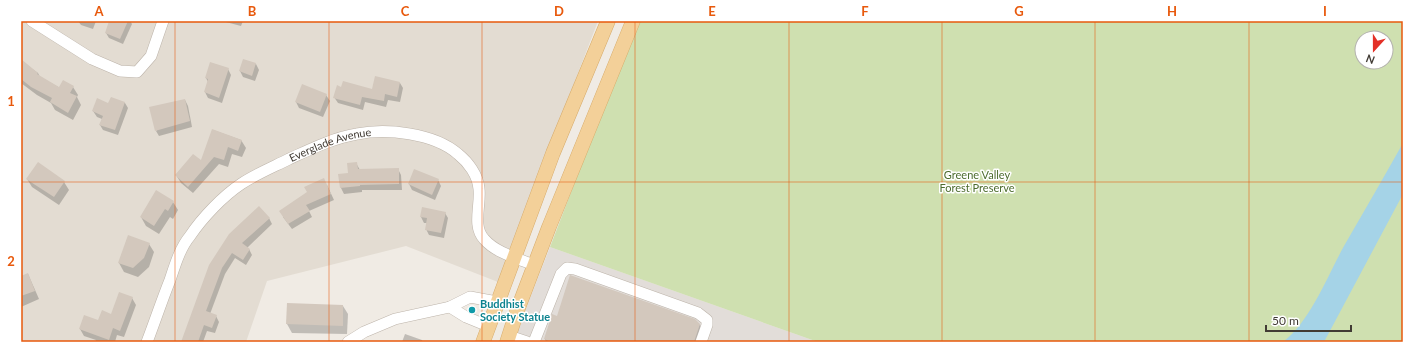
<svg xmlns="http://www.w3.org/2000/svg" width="1424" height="363" viewBox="0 0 1424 363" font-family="Lato,sans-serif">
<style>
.residential{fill:#e3dcd2}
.industrial{fill:#e2ddd9}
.green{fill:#cfe0b0;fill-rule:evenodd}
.water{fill:#a5d3e7}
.shadow{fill:#0003}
.building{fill:#d3c8bd}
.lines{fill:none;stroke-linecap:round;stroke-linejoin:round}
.minor-casing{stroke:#bdb4aa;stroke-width:12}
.major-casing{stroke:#d6ab6b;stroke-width:15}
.minor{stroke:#fff;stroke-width:11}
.major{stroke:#f3d099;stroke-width:14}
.grid{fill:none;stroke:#e8590c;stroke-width:1;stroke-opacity:0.55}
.culture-dot{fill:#0f9aa8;stroke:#fff;stroke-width:1.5}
.labels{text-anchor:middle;stroke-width:3;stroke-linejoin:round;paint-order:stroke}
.street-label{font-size:11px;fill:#413b34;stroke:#fff}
.park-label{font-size:11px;fill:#4c6c2e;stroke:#fff}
.culture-label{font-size:11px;font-weight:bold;fill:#0d838f;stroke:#fff;text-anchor:start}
.neatline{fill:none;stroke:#e8590c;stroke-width:1.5}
.grid-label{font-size:13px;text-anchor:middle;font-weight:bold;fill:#e8590c}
</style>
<rect width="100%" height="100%" fill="#f0ebe4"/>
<polygon class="residential" points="21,21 598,21 498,282 406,246 267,281 246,342 21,342"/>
<polygon class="industrial" points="550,247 818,342 513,342"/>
<path class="green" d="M 637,21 L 1403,21 L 1403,342 L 818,342 L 550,247 ZM 1362,38 L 1386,38 L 1386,62 L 1362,62 Z"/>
<path class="water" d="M 1403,143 L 1403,194 L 1324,342 L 1283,342 C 1310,322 1328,275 1344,246 C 1364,211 1384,177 1403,143 Z"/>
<g class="shadow">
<polygon points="78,21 96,21 93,29 81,25"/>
<polygon points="110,21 130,21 132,24 123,44 109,38 106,33"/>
<polygon points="222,21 243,21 241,26"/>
<polygon points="21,61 38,73 40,77 60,88 73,87 78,95 77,97 81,105 73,120 55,110 51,103 37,95 21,83"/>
<polygon points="256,64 259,70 255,81 243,77 240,71"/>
<polygon points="228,69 231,75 222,103 208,98 205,92 208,82 206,78"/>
<polygon points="400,83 403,88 400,102 388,100 386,107 365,102 363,110 338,103 334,97 342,88 373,90"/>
<polygon points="326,95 330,101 323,117 299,108 296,102"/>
<polygon points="111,98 125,103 128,108 118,135 103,130 100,125 102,119 97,117 93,111 109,104"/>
<polygon points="185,100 188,106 192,127 159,136 156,131"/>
<polygon points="213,130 241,140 246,148 242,157 232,154 228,167 219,164 193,193 181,183 176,175 201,162"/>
<polygon points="356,163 360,170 398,169 401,175 402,190 362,190 362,192 344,194 341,188 339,175 350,174"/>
<polygon points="38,164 64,182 69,190 59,205 32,187 27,179"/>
<polygon points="438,180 441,186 435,200 412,190 409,184"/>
<polygon points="327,185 334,200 309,211 312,217 292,229 283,217 308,192"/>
<polygon points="173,202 178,210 173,219 170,217 159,234 146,226 141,217"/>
<polygon points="445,213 448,218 444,238 429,235 426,229 427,223 424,223 421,217"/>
<polygon points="269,218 272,224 247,248 249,249 252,255 246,265 235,258 225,274 210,314 216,316 219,322 215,333 207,331 203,342 183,342 210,265"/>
<polygon points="149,244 154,252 149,267 138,277 124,272 119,263"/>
<polygon points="28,274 39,299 21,307 21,277"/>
<polygon points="132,298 136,305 124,337 117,335 115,342 95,342 96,340 84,336 80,329 112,315"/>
<polygon points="343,306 348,314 347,334 292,333 287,324"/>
<polygon points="557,317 699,324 706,336 704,342 546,342 545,339"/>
<polygon points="405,334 422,340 423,342 402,342"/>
</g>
<g class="building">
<polygon points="109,21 128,21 120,39 105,33"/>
<polygon points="21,59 38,73 37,74 59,87 63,80 74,86 70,93 77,96 68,113 50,102 52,98 31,87 21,79"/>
<polygon points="243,59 256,63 252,76 239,71"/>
<polygon points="210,62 229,68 219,98 204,92 208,79 205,78"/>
<polygon points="375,76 400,82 397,97 385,94 384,101 362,97 360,105 333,98 337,85 341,87 343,81 372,89"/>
<polygon points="302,84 327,94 320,112 295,102"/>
<polygon points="111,97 125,102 115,130 99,125 103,116 92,111 97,98 108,103"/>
<polygon points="185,99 190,121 155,131 149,107"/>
<polygon points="212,129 242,140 238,151 228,147 224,160 214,157 188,187 175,175 193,154 201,160"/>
<polygon points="38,162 65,181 54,197 26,179"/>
<polygon points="357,162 358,169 399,168 399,184 360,185 360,186 340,188 338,174 348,173 347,163"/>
<polygon points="414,169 439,179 432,195 408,184"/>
<polygon points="324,178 331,194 306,205 310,211 288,224 279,211 307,192 304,187"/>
<polygon points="156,190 174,201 168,211 165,209 154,226 140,217"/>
<polygon points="259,206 270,218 242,243 250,249 243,260 232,253 222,268 206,311 217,315 212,328 204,325 198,342 181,342 209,265 229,234"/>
<polygon points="422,207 446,212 441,233 425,230 427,218 420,217"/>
<polygon points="128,235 150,243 144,258 133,268 118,263"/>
<polygon points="28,273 35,291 21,296 21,276"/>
<polygon points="570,275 695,319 700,324 694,342 551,342 544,339 552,314 557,316"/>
<polygon points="119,292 133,297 120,331 113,328 109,340 79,329 84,315 98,320 102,310 111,314"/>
<polygon points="287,303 343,305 343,326 286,324"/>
</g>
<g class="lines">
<g class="minor-casing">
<g id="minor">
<polyline points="32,21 92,59 120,71 137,72 151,56 163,21"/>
<polyline points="488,326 466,317 450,307 470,297 497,302"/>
<polyline points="509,336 527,342"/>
<path id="s1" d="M 147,342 C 155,321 162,300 170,280 C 175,265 180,248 190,236 C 202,218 223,196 241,184 C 256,174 273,167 289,159 C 311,149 333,138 357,134 C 386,128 434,133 458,154 C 468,162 478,175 479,189 C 481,205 472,226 484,239 C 496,253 517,258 534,265"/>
<polyline points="348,342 364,332 395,319 450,307"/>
<polyline points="534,342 561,274 567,268 575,269 698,313 707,320 707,325 701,342"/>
</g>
</g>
<g class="major-casing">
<g id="major">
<polyline points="483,342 553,153 608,21"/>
<polyline points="507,342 517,311 549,227 633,21"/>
</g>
</g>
<use href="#minor" class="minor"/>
<use href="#major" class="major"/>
</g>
<path class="grid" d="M 175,21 L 175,342M 329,21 L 329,342M 482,21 L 482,342M 635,21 L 635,342M 789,21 L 789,342M 942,21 L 942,342M 1095,21 L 1095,342M 1249,21 L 1249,342M 21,182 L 1403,182"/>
<circle class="culture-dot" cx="472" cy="310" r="4"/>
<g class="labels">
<g class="street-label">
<text dy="4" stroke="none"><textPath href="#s1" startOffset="286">Everglade Avenue</textPath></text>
</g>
<g class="park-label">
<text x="977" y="179">Greene Valley<tspan x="977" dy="13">Forest Preserve</tspan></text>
</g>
<g class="culture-label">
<text x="480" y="308">Buddhist<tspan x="480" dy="13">Society Statue</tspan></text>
</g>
</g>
<rect width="1424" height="363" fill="none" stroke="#ffffff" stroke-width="44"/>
<g transform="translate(1374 50) rotate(201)"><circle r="19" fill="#ffffff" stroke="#b3b1ae"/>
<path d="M0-3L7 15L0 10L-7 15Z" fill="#e33027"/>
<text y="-6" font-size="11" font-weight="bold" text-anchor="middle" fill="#413b34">N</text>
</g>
<path d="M1266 325v6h85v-6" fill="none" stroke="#413b34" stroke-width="2"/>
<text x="1272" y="325" font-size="12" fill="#413b34" stroke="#ffffff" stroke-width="3" paint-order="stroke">50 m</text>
<rect x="22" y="22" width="1380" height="319" class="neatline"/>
<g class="grid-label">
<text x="99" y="16">A</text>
<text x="252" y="16">B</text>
<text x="405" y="16">C</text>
<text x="559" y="16">D</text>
<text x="712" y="16">E</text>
<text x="865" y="16">F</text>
<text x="1019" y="16">G</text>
<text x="1172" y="16">H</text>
<text x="1325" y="16">I</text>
<text x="11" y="106">1</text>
<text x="11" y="266">2</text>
</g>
</svg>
